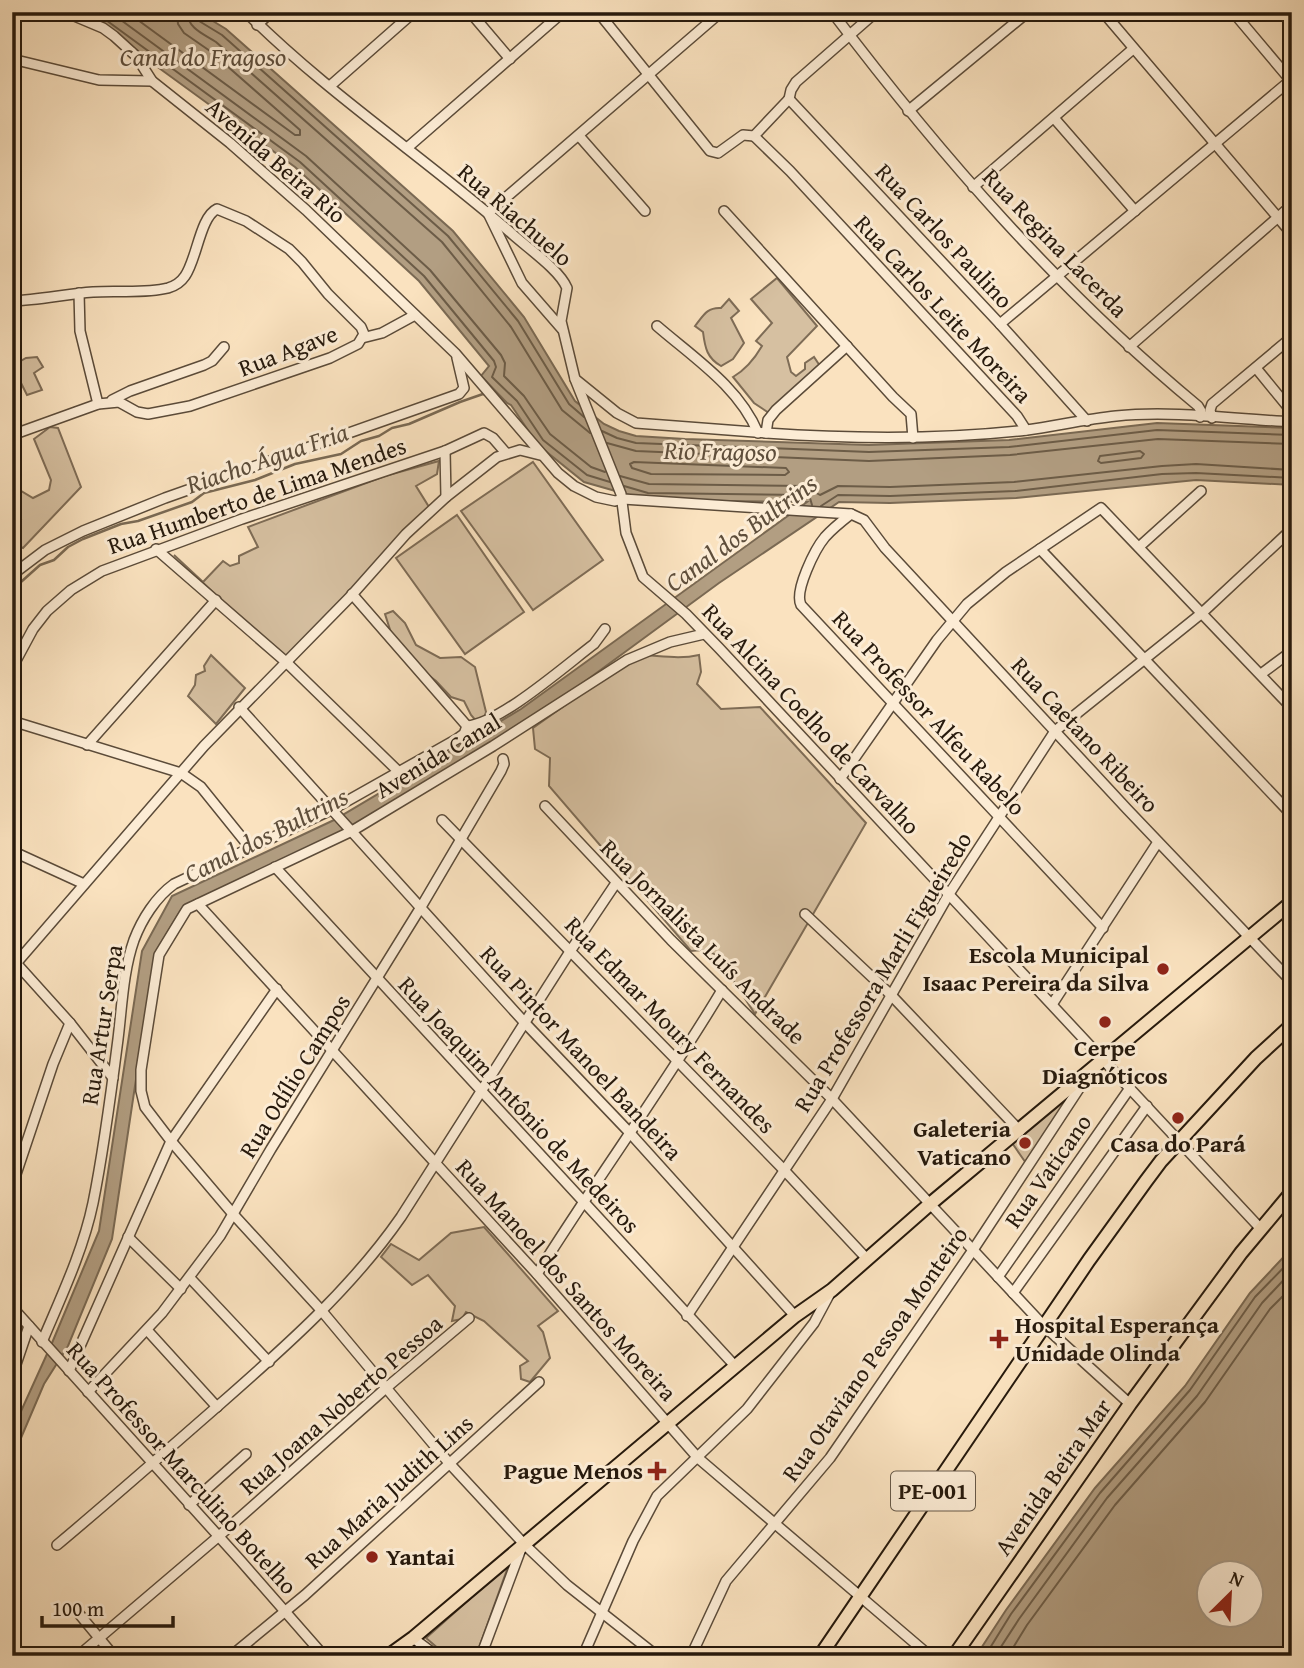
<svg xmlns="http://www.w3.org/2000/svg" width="1304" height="1668" viewBox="0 0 1304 1668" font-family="'Gentium Book Plus',serif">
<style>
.green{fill:#d6c0a1;stroke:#7e6c56;stroke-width:2}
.water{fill:#b29e82;stroke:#7a6953;stroke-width:2;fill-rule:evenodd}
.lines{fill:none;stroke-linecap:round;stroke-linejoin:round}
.shore{stroke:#6c5c47;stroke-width:2}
.stream{stroke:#7a6953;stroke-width:2.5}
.minor-casing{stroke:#5b4b39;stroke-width:12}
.major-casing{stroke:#26190c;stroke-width:16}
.minor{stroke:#fcecd5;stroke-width:9}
.major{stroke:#fae2bf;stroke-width:12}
.poi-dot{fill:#8f2418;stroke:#fcecd5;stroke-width:2.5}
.labels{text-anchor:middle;stroke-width:6;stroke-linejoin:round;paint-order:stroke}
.shield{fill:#fcecd5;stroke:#665848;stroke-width:2}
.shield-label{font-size:23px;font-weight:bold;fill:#26190c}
.street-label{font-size:24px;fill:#26190c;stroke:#fcecd5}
.poi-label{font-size:24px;font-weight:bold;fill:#26190c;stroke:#fcecd5;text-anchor:end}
.water-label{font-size:26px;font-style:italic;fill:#5e4e3b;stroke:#fcecd5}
</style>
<rect width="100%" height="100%" fill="#fae2bf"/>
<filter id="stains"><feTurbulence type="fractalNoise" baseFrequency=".00286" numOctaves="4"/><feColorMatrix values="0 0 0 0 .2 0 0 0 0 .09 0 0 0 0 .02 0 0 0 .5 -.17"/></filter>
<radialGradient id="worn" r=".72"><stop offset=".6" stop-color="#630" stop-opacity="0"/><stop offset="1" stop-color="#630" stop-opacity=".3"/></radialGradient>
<g class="green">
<path d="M 777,278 L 817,326 L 787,357 L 791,372 L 796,376 L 805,369 L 805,363 L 814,357 L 822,369 L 769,413 L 754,403 L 733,377 C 745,370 755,358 762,346 L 756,341 L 772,323 L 751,299 Z"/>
<path d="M 729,299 L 739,311 L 731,318 L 744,343 L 733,359 L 721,366 C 707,358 705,348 703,332 L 695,326 C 703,316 707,307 721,308 Z"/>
<polygon points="37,357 43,367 34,373 42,390 27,395 21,383 12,385 12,366 26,358"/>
<polygon points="50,427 58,428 81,487 23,548 12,543 12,523 21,519 13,496 21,491 33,498 49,490 51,480 34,439"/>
<polygon points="439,461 437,474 416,486 429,507 286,662 174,555 203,582 223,561 230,566 239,563 239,556 258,547 248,527 385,476"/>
<polygon points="533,462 603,560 533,610 461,511"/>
<polygon points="457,515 524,612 465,654 396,558"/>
<polygon points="393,611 405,623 416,645 440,658 461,657 475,667 486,712 484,718 477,722 471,715 464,701 451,697 436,681 414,664 394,642 385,614"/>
<polygon points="211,655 245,688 216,724 188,696 195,685 196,675 205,671 204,666"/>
<path d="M 636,655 C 657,655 678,660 699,655 L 701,672 L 697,684 L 721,709 L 760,707 L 866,823 L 755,1014 L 717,955 L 703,950 L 691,951 L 549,786 L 550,758 L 535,749 L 533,728 Z"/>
<polygon points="1075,1085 1028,1166 1010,1140"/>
<polygon points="484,1227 558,1311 538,1326 543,1332 550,1358 530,1382 521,1379 520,1366 528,1361 484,1321 466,1312 462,1319 452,1321 455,1306 428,1275 412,1285 381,1257 391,1244 419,1260 451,1233"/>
<polygon points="509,1564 476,1656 447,1656 426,1638"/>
</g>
<g class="water">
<polygon points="82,12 198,12 226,29 453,231 524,317 575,401 604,424 619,431 636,436 685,439 869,445 1009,440 1157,423 1292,428 1292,485 1196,480 1016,498 890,503 839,502 719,583 546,710 344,831 182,908 155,953 112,1239 68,1346 44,1384 12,1459 12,1431 52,1343 99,1231 142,951 172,896 334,820 521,709 807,502 647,500 584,482 538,445 511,405 507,403 481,376 489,366 419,281 295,167"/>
<path d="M 1292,1248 L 1292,1656 L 976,1656 L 1006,1610 L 1095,1488 L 1185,1386 L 1250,1293 ZM 1210,1574 L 1252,1574 L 1252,1616 L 1210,1616 Z"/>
</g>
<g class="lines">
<g class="shore">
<polyline points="95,12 300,162 424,276 494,361 496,367 492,377 517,401 543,440 587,475 610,482"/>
<polyline points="110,12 306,156 430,270 501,355 505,363 504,376 524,396 550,434 591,467 605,472"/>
<polyline points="127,12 295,135 300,135 300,130 210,51 184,33 178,24 177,12"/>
<path d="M 187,12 C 188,29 204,34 216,42 L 442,242 L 511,327 L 562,410 L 590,433"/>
<polyline points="196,12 199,21 222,35 448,236 518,321 569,404 584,417"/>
<polyline points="602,431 617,438 636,443 869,452 1009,447 1157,430 1292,435"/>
<polyline points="607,443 636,451 869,461 1010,455 1158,439 1292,444"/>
<polygon points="1140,451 1144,454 1141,458 1101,463 1098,461 1100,456"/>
<polygon points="634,462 786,468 789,472 785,475 651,474 632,468 630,464"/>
<polyline points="620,476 649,484 804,486 820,495 838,486 890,487 1014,482 1162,466 1196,464 1292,470"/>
<polyline points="624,486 648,493 804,495 810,498 812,505"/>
<polyline points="821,506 838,495 890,496 1015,491 1162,474 1196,473 1292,478"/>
<polyline points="985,1656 1011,1614 1100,1493 1190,1390 1255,1297 1292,1259"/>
<polyline points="995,1656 1019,1619 1107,1498 1197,1396 1262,1303 1292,1271"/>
<polyline points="1008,1656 1027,1625 1115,1505 1205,1402 1270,1309 1292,1287"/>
</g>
<polyline class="stream" points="12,590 40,565 54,560 68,547 83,539 121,524 138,521 192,502 204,493 255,480 295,464 341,454 361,441 379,436 392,428 409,424 460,402 483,394 488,395"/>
<g class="minor-casing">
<g id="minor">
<polyline points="65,12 103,28 114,36 136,56 152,81 230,143 306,210 455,353 558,473 574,486 596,497 615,501 623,499 851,514 864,520 885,548 1127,809 1292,982"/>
<path d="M 246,12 C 327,93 424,157 510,232 C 526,247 559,269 567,288 L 561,321 L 575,379 L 617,413 L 636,423 L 766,433 L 768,420 L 776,410 L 847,346"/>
<polyline points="470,12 510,59"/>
<polyline points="598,12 710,151 718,153 743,135 754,136"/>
<path d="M 832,12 C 941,156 1059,291 1198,406 L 1201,411 L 1200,417"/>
<polyline points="1103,12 1292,234"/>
<polyline points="1233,12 1292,82"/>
<polyline points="257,25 271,12"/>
<polyline points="12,59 99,80 152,81"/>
<polyline points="330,86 414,12"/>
<polyline points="789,99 791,90 796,82 876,12"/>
<polyline points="908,111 1028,12"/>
<polyline points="1054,118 1135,211"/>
<polyline points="580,137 645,211"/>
<polyline points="407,148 563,12"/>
<polyline points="973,187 1133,49"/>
<polyline points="724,211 893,397 911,414 913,438"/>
<polyline points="79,293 80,331 98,404"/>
<path d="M 12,301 C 39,300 66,294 93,292 C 117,290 144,294 168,288 C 175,286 181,282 185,276 C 197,259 200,217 217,209 L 246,221 L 289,249 L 302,262 L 328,294 L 361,327 L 364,334 L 358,344 L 330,358 L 190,406 L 148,414 L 137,412 L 119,402 L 98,404 L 12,435"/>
<polyline points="1000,324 1292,79"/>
<path d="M 657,326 C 694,358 739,387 758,433"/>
<polyline points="562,329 522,283 488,213 721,12"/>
<polyline points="362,338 382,333 415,315"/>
<polyline points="1129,347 1292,205"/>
<polyline points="1256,368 1292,412"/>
<polyline points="575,379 621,494 626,533 643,577 686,614 719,648 1260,1228"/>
<polyline points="112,400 130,391 204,365 212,361 224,347"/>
<polyline points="1212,418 1210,410 1212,404 1292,337"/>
<polyline points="1026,430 1017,416 790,171 754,136 789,99 1000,324 1087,421"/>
<path d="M 766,433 C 853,439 940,440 1027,430 C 1056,426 1086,419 1116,416 C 1171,410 1236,419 1292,422"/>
<polyline points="445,451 446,497"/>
<path d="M 851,514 C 842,521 833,528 825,537 C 815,549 794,591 801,605 L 1103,928"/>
<polyline points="1139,547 1201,491"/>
<polyline points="156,549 286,662 399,772"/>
<polyline points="1040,549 1292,815"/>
<polyline points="12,575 45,550 83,531 165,498 459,394 464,388 457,358"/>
<polyline points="352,594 467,726"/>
<polyline points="12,668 33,629 47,611 71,590 102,571 242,519 445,451 484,433 493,438 506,453"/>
<polyline points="1261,674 1292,651"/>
<polyline points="239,707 525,1023 630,1133 795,1316"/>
<polyline points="12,721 181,773 201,787 251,849"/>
<path d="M 467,726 C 499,724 566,665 594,644 L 605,629"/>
<polyline points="87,745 216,600"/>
<polyline points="840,779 937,640 967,604 1006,572 1101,508 1292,708"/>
<polyline points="545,806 671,940 832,1099 1044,1326 1130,1404"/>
<polyline points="442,820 784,1170 867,1259"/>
<polyline points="12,851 84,884"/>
<polyline points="275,867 736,1367"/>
<polyline points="198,904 537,1274 698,1458 930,1656"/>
<polyline points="805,914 891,995 1020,1131"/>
<polyline points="16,963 70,1023 113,1078"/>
<polyline points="12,968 204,746 350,597 406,534 446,497 497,457 520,450 540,455"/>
<polyline points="1053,1003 1158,842"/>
<polyline points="12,1186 53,1064 70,1023"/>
<polyline points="128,1237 181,1289"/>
<path d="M 537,1274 C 597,1178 664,1087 722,990"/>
<polyline points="998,1277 1130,1088"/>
<polyline points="190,1278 269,1362"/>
<polyline points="1013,1293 1147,1106"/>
<polyline points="12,1307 240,1560 324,1656"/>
<polyline points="687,1316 832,1099 949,894 1055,731 1202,613 1292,529"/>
<polyline points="147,1330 217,1407"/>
<path d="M 42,1342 C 61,1297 83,1251 93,1203 C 104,1149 111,1094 118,1039 C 122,1007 123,971 134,940 C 142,919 156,897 174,884 L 333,809 L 457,739 L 464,734 L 467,726"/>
<polyline points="69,1371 171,1141 277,989"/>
<polyline points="12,1376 29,1326"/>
<polyline points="88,1392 162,1313 220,1236 271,1149 421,907 501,771 504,764 503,759"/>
<polyline points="189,1505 246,1454"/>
<path d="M 57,1545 C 112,1499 165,1452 219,1405 C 284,1348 351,1289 401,1217 L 571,950 L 616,883"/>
<polyline points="75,1609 114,1656"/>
<polyline points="413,1638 437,1656"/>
<polyline points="78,1656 219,1536 386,1388 469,1318"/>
<polyline points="231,1656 305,1595 539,1382"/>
<polyline points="481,1656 521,1549"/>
<polyline points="583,1656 633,1541 657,1496 747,1409 814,1323 829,1295"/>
<polyline points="657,1656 567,1585 524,1544 449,1463 321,1310 233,1214 171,1141 145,1107 141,1091 141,1070 159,955 187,909 352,831 493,746 627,660 670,642 704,634"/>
<polyline points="691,1656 726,1581 830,1458 973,1250 1086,1078"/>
</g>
</g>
<g class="major-casing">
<g id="major">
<polyline points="12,23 18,12"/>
<polyline points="388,1656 413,1638 795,1316 832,1290 930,1204 1292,902"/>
<polyline points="820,1656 1089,1260 1146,1181 1161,1161 1256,1058 1292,1025"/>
<polyline points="954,1656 1130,1404 1241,1253 1292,1192"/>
</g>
</g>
<use href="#minor" class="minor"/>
<use href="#major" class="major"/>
</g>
<g class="poi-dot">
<circle cx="1163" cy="969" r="7"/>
<circle cx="1105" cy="1022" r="7"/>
<circle cx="1178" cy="1118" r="7"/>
<circle cx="1025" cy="1143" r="7"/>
<path d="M995.5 1328.5h7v7h7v7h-7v7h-7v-7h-7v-7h7z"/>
<path d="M653.5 1460.5h7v7h7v7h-7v7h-7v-7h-7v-7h7z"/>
<circle cx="372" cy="1557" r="7"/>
</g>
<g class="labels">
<rect class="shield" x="891" y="1471.5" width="84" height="39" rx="5"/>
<g class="shield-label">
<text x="933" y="1499">PE-001</text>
</g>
<g class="street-label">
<text transform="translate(276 161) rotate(41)" y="8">Avenida Beira Rio</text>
<text transform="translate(515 215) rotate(41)" y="8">Rua Riachuelo</text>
<text transform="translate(944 236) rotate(47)" y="8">Rua Carlos Paulino</text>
<text transform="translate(1055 243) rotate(46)" y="8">Rua Regina Lacerda</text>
<text transform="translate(943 309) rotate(47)" y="8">Rua Carlos Leite Moreira</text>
<text transform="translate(288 351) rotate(-21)" y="8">Rua Agave</text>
<text transform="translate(257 496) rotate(-19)" y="8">Rua Humberto de Lima Mendes</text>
<text transform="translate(929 713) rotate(47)" y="8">Rua Professor Alfeu Rabelo</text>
<text transform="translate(811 719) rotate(47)" y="8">Rua Alcina Coelho de Carvalho</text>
<text transform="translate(1085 735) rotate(47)" y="8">Rua Caetano Ribeiro</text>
<text transform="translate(438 756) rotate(-31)" y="8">Avenida Canal</text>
<text transform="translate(703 942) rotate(45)" y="8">Rua Jornalista Luís Andrade</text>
<text transform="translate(883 972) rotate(-59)" y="8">Rua Professora Marli Figueiredo</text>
<text transform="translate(102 1025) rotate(-81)" y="8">Rua Artur Serpa</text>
<text transform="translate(670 1025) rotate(46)" y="8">Rua Edmar Moury Fernandes</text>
<text transform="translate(581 1053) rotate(47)" y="8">Rua Pintor Manoel Bandeira</text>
<text transform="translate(295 1076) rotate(-58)" y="8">Rua Odílio Campos</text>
<text transform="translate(519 1105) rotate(47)" y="8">Rua Joaquim Antônio de Medeiros</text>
<text transform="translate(1048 1171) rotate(-55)" y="8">Rua Vaticano</text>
<text transform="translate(566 1280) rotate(48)" y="8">Rua Manoel dos Santos Moreira</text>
<text transform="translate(875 1354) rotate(-55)" y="8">Rua Otaviano Pessoa Monteiro</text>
<text transform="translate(341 1405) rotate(-41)" y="8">Rua Joana Noberto Pessoa</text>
<text transform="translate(182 1468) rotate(48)" y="8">Rua Professor Marculino Botelho</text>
<text transform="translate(1053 1477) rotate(-55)" y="8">Avenida Beira Mar</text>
<text transform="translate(389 1492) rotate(-42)" y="8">Rua Maria Judith Lins</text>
</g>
<g class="poi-label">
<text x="1149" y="963">Escola Municipal<tspan x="1149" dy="28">Isaac Pereira da Silva</tspan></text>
<text x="1105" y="1056" text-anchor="middle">Cerpe<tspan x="1105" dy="28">Diagnóticos</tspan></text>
<text x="1011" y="1137">Galeteria<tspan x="1011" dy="28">Vaticano</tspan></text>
<text x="1178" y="1152" text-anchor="middle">Casa do Pará</text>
<text x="1015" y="1333" text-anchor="start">Hospital Esperança<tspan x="1015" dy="28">Unidade Olinda</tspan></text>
<text x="643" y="1479">Pague Menos</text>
<text x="386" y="1565" text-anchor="start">Yantai</text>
</g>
<g class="water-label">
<text x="203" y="66">Canal do Fragoso</text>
<text transform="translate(720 451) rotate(1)" y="9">Rio Fragoso</text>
<text transform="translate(267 458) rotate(-19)" y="9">Riacho Água Fria</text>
<text transform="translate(741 533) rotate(-36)" y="9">Canal dos Bultrins</text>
<text transform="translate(266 835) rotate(-27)" y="9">Canal dos Bultrins</text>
</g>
</g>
<rect width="1304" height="1668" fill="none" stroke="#fae2bf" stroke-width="42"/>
<rect x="14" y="14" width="1276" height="1640" fill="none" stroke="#26190c" stroke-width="3.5"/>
<rect x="21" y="21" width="1262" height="1626" fill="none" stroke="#26190c" stroke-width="2"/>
<g transform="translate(1230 1594) rotate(24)"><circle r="33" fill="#fcecd5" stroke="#a69885" stroke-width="2"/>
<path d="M0-5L12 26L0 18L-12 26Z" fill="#8f2418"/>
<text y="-10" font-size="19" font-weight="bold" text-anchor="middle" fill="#26190c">N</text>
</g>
<path d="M42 1616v10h131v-10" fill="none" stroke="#26190c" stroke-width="3.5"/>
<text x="52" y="1616" font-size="21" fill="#26190c" stroke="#fcecd5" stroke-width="5" paint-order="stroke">100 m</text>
<rect width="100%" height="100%" filter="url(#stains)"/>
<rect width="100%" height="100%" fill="url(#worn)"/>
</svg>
